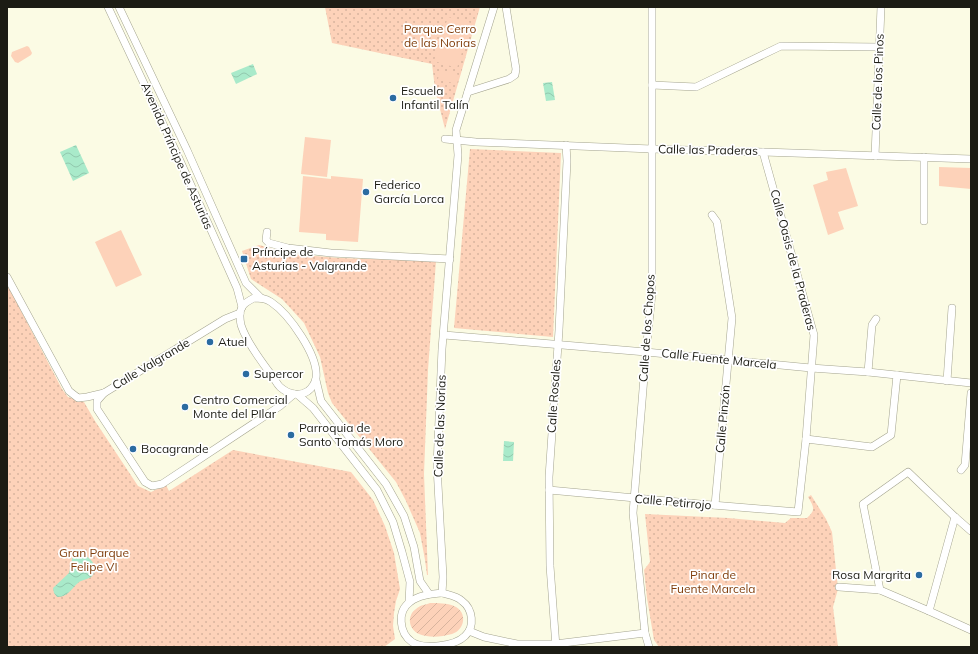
<svg xmlns="http://www.w3.org/2000/svg" width="978" height="654" viewBox="0 0 978 654" font-family="Mulish,sans-serif">
<style>
.grass{fill:url(#grass-dots)}
.garden{fill:url(#garden-furrows)}
.pitch{fill:#fdd2b9}
.water{fill:url(#water-waves)}
.lines{fill:none;stroke-linecap:round;stroke-linejoin:round}
.street-casing{stroke:#a4a48f;stroke-width:8}
.street{stroke:#fff;stroke-width:7}
.poi-dot{fill:#2b6ba1;stroke:#fff;stroke-width:1.5}
.labels{text-anchor:middle;stroke-width:3.5;stroke-linejoin:round;paint-order:stroke}
.park-label{font-size:12px;fill:#813f0d;stroke:#fff}
.street-label{font-size:12px;fill:#1c1c14;stroke:#fff}
.poi-label{font-size:12px;fill:#1c1c14;stroke:#fff;text-anchor:start}
</style>
<defs>
<pattern id="grass-dots" width="8" height="8" patternUnits="userSpaceOnUse"><rect width="8" height="8" fill="#fdd2b9"/><path d="M2 2h.1M6 6h.1" fill="none" stroke="#d8b49e" stroke-width="1.8" stroke-linecap="round"/></pattern>
<pattern id="garden-furrows" width="10" height="10" patternUnits="userSpaceOnUse"><rect width="10" height="10" fill="#fdd2b9"/><path d="M-1 1l2-2M0 10L10 0M9 11l2-2" fill="none" stroke="#d8b49e"/></pattern>
<pattern id="water-waves" width="16" height="10" patternUnits="userSpaceOnUse"><rect width="16" height="10" fill="#a9eaca"/><path d="M0 5q4-4 8 0t8 0" fill="none" stroke="#91c8ad"/></pattern>
</defs>
<rect width="100%" height="100%" fill="#fbfbe4"/>
<g class="grass">
<polygon points="325,7 480,7 445,129 435,89 432,64 332,43"/>
<polygon points="470,149 561,153 553,337 454,328"/>
<polygon points="259,245 291,254 339,258 436,261 428,370 424,474 428,575 427,575 425,560 420,533 406,501 396,482 332,403 328,393 320,357 304,323 282,299 251,279 242,251"/>
<polygon points="7,284 62,389 68,397 84,402 95,421 138,486 151,492 166,485 169,491 233,450 351,472 373,500 385,526 394,553 400,589 396,601 394,613 393,626 395,639 384,647 7,647"/>
<path d="M 811,495 L 826,519 L 832,532 L 838,589 L 833,607 L 838,647 L 659,647 L 654,640 L 647,598 L 644,570 L 650,562 L 645,514 L 728,518 L 785,523 L 791,518 L 807,518 C 816,510 814,507 808,497 Z"/>
</g>
<path class="garden" d="M 430,603 C 438,603 447,603 454,606 C 468,612 465,630 452,634 C 441,637 429,638 419,634 C 408,629 407,615 416,609 C 420,605 425,605 430,603 Z"/>
<g class="pitch">
<polygon points="448,17 471,23 457,68 434,61"/>
<polygon points="27,46 29,47 32,53 31,55 18,63 15,62 11,56 12,52"/>
<polygon points="440,70 459,75 457,84 438,79"/>
<polygon points="305,137 331,140 327,177 301,174"/>
<polygon points="939,167 971,168 971,189 939,186"/>
<polygon points="846,168 858,206 838,212 844,229 828,235 813,185 828,180 826,172"/>
<polygon points="303,176 331,179 331,176 363,179 358,242 326,240 326,234 299,232"/>
<polygon points="121,230 142,275 116,287 95,242"/>
</g>
<g class="water">
<polygon points="253,64 257,74 236,84 231,73"/>
<polygon points="552,82 555,100 546,101 543,83"/>
<polygon points="76,145 89,173 73,181 60,152"/>
<polygon points="504,441 514,442 513,461 503,461"/>
<path d="M 80,553 C 88,557 96,561 94,571 C 94,574 92,577 89,578 C 85,580 81,580 78,583 C 71,589 68,597 57,597 L 54,593 L 53,588 L 69,573 L 73,555 Z"/>
</g>
<g class="lines">
<g class="street-casing">
<g id="street">
<polyline points="108,7 177,154 237,288 242,307"/>
<polyline points="119,7 187,150 246,283 261,298"/>
<polyline points="652,85 696,87 781,46 880,47"/>
<polyline points="468,92 509,79 515,75 516,69 506,7"/>
<polyline points="445,139 476,142 652,149 763,152 971,159"/>
<polyline points="875,156 881,7"/>
<polyline points="712,215 717,222 732,318 715,505"/>
<polyline points="924,221 924,157"/>
<polyline points="267,232 266,240 269,243 288,248 331,253 450,259"/>
<polyline points="7,277 69,391 78,398 87,397 104,393 225,319 240,313"/>
<path d="M 254,298 C 260,298 265,298 271,302 C 289,314 319,356 316,378 C 315,383 312,388 308,391 C 299,397 288,394 280,387 C 277,384 275,380 273,377 C 263,364 246,341 241,325 C 240,320 239,312 242,307 C 244,303 250,300 254,298 Z"/>
<polyline points="444,335 646,352 811,368 868,372 971,383"/>
<polyline points="868,372 872,325 876,319"/>
<polyline points="316,380 321,401 386,484 404,516 414,547 420,581 429,594"/>
<polyline points="947,381 952,308"/>
<polyline points="104,393 97,401 97,409 145,482 152,486 162,484 280,406 294,394"/>
<polyline points="298,395 313,408 377,490 393,522 402,552 410,582 409,602"/>
<polyline points="806,439 872,447 891,435 897,375"/>
<polyline points="961,470 965,465 971,393"/>
<polyline points="549,490 700,504 798,512 806,439 814,335 763,152"/>
<polyline points="839,587 880,590 929,611 971,630"/>
<polyline points="880,590 863,504 908,472 955,517 971,531"/>
<polyline points="442,593 443,577 437,466 442,349 458,155 456,130 494,7"/>
<path d="M 442,593 C 449,595 457,596 462,601 C 473,609 475,627 465,636 C 455,646 424,650 412,642 C 399,633 397,611 410,602 C 419,595 432,594 442,593 Z"/>
<polyline points="929,611 955,517"/>
<polyline points="469,631 484,637 517,644 555,644 645,633"/>
<polyline points="556,647 550,566 549,477 559,330 567,161 566,145"/>
<polyline points="649,647 645,633 633,513 646,352 652,293 652,7"/>
</g>
</g>
<use href="#street" class="street"/>
</g>
<g class="poi-dot">
<circle cx="393" cy="98" r="4"/>
<circle cx="366" cy="192" r="4"/>
<rect x="240" y="255" width="8" height="8" rx="2"/>
<circle cx="210" cy="342" r="4"/>
<circle cx="246" cy="374" r="4"/>
<circle cx="185" cy="407" r="4"/>
<circle cx="291" cy="435" r="4"/>
<circle cx="133" cy="449" r="4"/>
<circle cx="919" cy="575" r="4"/>
</g>
<g class="labels">
<g class="park-label">
<text x="440" y="33">Parque Cerro<tspan x="440" dy="14">de las Norias</tspan></text>
<text x="94" y="557">Gran Parque<tspan x="94" dy="14">Felipe VI</tspan></text>
<text x="713" y="579">Pinar de<tspan x="713" dy="14">Fuente Marcela</tspan></text>
</g>
<g class="street-label">
<text transform="translate(878 82) rotate(-88)" y="4">Calle de los Pinos</text>
<text transform="translate(708 150) rotate(1)" y="4">Calle las Praderas</text>
<text transform="translate(177 156) rotate(66)" y="4">Avenida Príncipe de Asturias</text>
<text transform="translate(793 260) rotate(75)" y="4">Calle Oasis de la Praderas</text>
<text transform="translate(647 328) rotate(-86)" y="4">Calle de los Chopos</text>
<text transform="translate(719 359) rotate(6)" y="4">Calle Fuente Marcela</text>
<text transform="translate(151 364) rotate(-31)" y="4">Calle Valgrande</text>
<text transform="translate(554 396) rotate(-86)" y="4">Calle Rosales</text>
<text transform="translate(723 419) rotate(-85)" y="4">Calle Pinzón</text>
<text transform="translate(440 426) rotate(-88)" y="4">Calle de las Norias</text>
<text transform="translate(673 502) rotate(5)" y="4">Calle Petirrojo</text>
</g>
<g class="poi-label">
<text x="401" y="95">Escuela<tspan x="401" dy="14">Infantil Talín</tspan></text>
<text x="374" y="189">Federico<tspan x="374" dy="14">García Lorca</tspan></text>
<text x="252" y="256">Príncipe de<tspan x="252" dy="14">Asturias - Valgrande</tspan></text>
<text x="218" y="346">Atuel</text>
<text x="254" y="378">Supercor</text>
<text x="193" y="404">Centro Comercial<tspan x="193" dy="14">Monte del PIlar</tspan></text>
<text x="299" y="432">Parroquia de<tspan x="299" dy="14">Santo Tomás Moro</tspan></text>
<text x="141" y="453">Bocagrande</text>
<text x="911" y="579" text-anchor="end">Rosa Margrita</text>
</g>
</g>
<rect width="978" height="654" fill="none" stroke="#1c1c14" stroke-width="16"/>
</svg>
